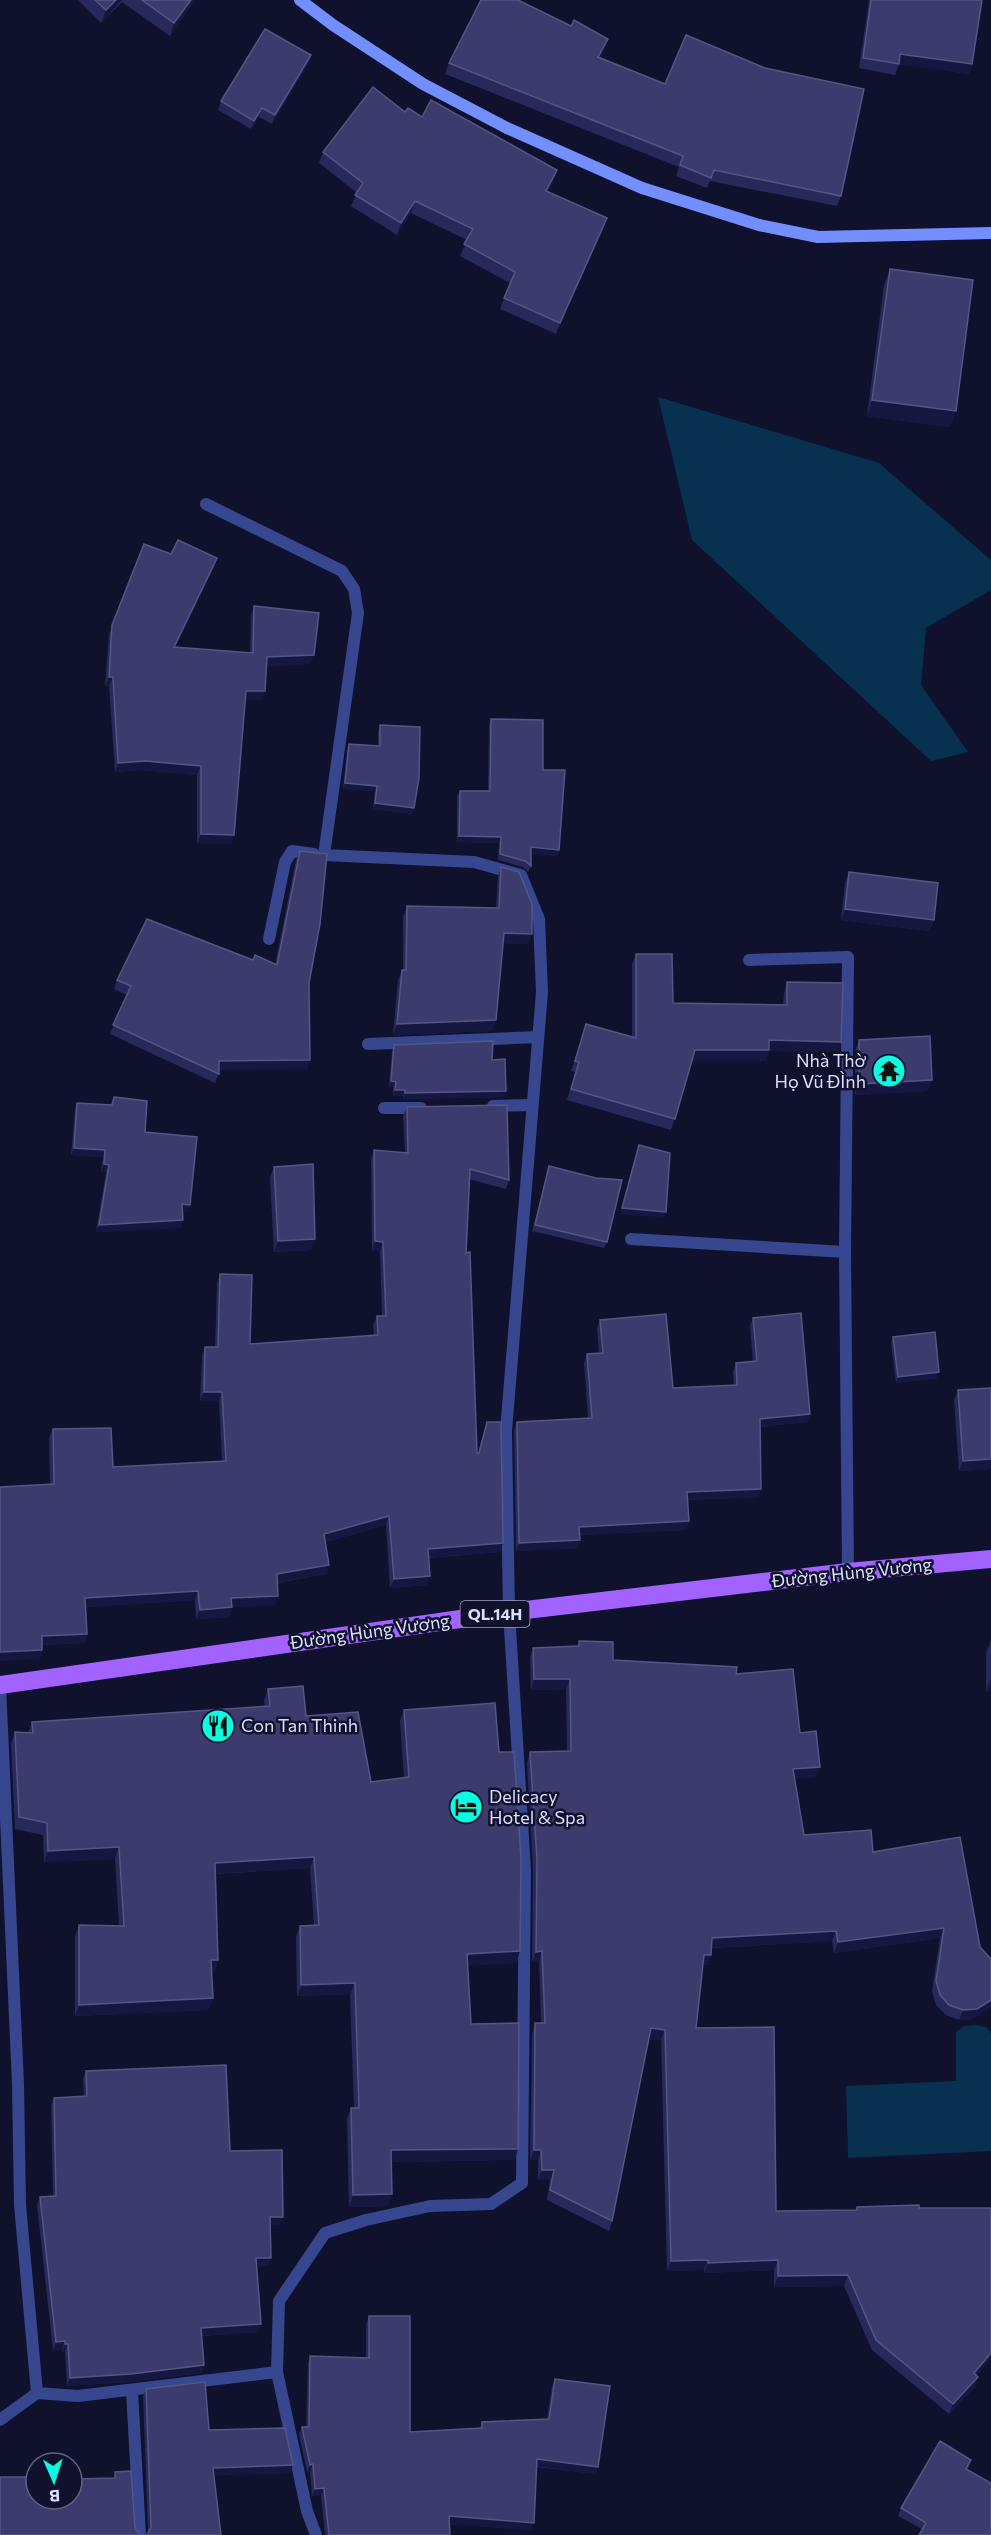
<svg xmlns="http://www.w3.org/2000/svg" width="991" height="2535" viewBox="0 0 991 2535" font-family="Commissioner,sans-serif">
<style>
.water{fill:#07314e}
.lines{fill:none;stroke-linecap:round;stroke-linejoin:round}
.lane{stroke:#37478f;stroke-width:12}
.street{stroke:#37478f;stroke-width:12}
.secondary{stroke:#728eff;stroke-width:12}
.primary{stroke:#a162ff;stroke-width:18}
.wall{fill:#28295b}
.shaded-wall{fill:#161741}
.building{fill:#3b3c6d;stroke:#545684;stroke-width:1.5}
.labels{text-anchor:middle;stroke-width:5;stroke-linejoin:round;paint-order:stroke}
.shield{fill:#0f112d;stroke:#9ea1c0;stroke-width:1.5}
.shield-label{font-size:16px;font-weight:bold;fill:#dbdfff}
.poi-label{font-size:18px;fill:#dbdfff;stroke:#0f112d;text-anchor:start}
.street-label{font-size:18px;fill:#dbdfff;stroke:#0f112d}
</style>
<rect width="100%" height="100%" fill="#0f112d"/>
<g class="water">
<polygon points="658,397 879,463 991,560 991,590 926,628 921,685 968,752 931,761 692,540"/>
<polygon points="977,2025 986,2027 991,2033 991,2151 848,2158 846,2086 956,2081 956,2032 964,2026"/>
</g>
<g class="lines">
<polyline class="lane" points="631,1239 845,1252 848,1572"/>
<g class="street">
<polyline points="206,504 342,571 354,589 358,613 324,855 474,862 521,875 539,919 542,992 506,1431 509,1612 525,1870 522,2183 491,2204 430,2206 366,2220 325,2233 279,2301 277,2372 307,2511 316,2535"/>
<polyline points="269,939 285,862 292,851 314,854"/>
<polyline points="749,960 848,957 845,1252"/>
<polyline points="368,1044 538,1037"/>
<polyline points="493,1106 532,1105"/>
<polyline points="384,1108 421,1108"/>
<polyline points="0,1685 18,2084 20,2205 37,2393"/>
<polyline points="132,2391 140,2535"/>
<polyline points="0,2420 37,2393 78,2396 277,2372"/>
</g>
<polyline class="secondary" points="300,0 333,25 423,84 507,128 642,188 759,225 818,237 991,233"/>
<polyline class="primary" points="0,1685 509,1612 848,1572 991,1559"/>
</g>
<g class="wall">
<polygon points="78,0 195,0 170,36 122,2 101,23"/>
<polygon points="869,0 982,0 972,64 969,74 899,64 895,75 859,68"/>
<polygon points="604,50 600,57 841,196 837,206 710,181 707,188 676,176 679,167 445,74 449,63"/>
<polygon points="311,55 308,64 272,124 259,117 251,129 218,110 221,101"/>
<polygon points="405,112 422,117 557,170 553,182 548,191 603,229 556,334 500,309 510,283 460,256 467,240 411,213 397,235 351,206 357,193 319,163 323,152"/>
<polygon points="890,269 956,411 950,427 867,416 884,285"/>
<polygon points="144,544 171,554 214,567 175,648 250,653 251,615 254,606 310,664 266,666 265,691 262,700 245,700 234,835 231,844 197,844 197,775 141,770 115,772 109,686 105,686 109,634"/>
<polygon points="491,719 543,770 559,850 557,856 531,853 531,866 528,872 523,867 498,860 499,843 457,842 457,797 460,791 488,791 489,725"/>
<polygon points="380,725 412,814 373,809 375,791 343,789 347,750 349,744 378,746 378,731"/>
<polygon points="300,851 309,983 307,1069 219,1070 219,1074 215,1083 110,1034 127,995 114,989 117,980 253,960 275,965 296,860"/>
<polygon points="501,867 528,944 503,943 492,1031 393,1035 398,980 402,970 403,970 403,917 407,906 496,908 498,877"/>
<polygon points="849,872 934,920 929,931 841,920 845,883"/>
<polygon points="636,954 673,1003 783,1005 784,993 787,982 841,1042 838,1052 769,1051 765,1061 692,1061 671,1130 567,1100 575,1072 571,1071 586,1024 632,1037 632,964"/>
<polygon points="859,1040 928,1091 855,1095 855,1051"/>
<polygon points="394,1045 492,1060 504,1097 403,1099 403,1096 393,1096 393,1087 389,1087 392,1051"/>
<polygon points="114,1097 145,1132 188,1212 183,1211 183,1220 180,1228 96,1232 106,1172 101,1172 103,1157 71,1155 75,1110 77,1103 111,1105"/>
<polygon points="407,1107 509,1180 506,1189 469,1179 466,1253 477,1453 478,1453 487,1422 503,1543 500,1552 429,1558 427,1585 390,1588 386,1525 325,1542 329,1565 326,1574 277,1583 275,1605 232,1607 229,1617 196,1619 195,1600 86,1607 87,1634 84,1643 42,1645 42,1650 39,1659 50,1485 49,1438 53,1429 113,1467 222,1462 219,1401 200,1401 202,1356 205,1347 215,1347 217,1283 220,1274 250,1344 374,1335 373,1325 377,1316 382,1316 380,1251 372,1251 371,1160 374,1150 405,1153 403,1116"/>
<polygon points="549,1166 596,1178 607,1242 604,1248 532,1231"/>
<polygon points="274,1167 315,1239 311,1250 274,1252 270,1177"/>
<polygon points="753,1318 810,1414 807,1422 760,1427 761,1489 758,1497 687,1500 689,1521 686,1530 579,1535 577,1548 516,1551 514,1430 517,1422 588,1418 584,1363 587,1354 599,1353 597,1328 600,1320 673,1388 734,1385 733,1372 736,1363 753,1362 750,1326"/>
<polygon points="893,1337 937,1378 896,1383 891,1342"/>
<polygon points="991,1388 991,1469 959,1471 954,1400 958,1390"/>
<polygon points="991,1640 991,1692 986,1692 986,1653"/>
<polygon points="579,1641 613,1660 736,1674 800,1733 816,1777 794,1779 804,1835 873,1852 960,1837 973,2019 959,2020 946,2015 936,2005 932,1991 940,1938 834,1953 832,1941 711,1948 711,1955 707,1965 703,1965 696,2028 776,2211 856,2210 857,2207 919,2208 991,2208 991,2359 977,2375 975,2387 949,2414 872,2350 844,2286 774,2287 774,2270 704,2273 704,2270 667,2271 661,2040 649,2039 612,2221 609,2231 547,2200 550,2180 538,2180 538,2160 530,2160 532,2034 535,2023 541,2023 539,1962 532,1962 533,1870 527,1763 530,1752 567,1751 566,1689 531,1690 530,1658 533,1648 577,1646"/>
<polygon points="268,1689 306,1716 371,1782 404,1777 400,1721 404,1710 499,1752 520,1951 516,1963 468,1965 471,2024 518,2149 514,2160 391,2162 388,2206 349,2207 347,2119 351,2108 354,2108 350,1994 297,1996 296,1937 300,1926 314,1925 310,1868 215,1874 218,1960 214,1972 212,1972 209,2010 75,2016 75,1937 79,1925 119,1926 115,1859 44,1862 43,1835 15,1829 11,1744 15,1732 28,1733 32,1722 265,1707 264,1701"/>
<polygon points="86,2071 230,2151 280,2225 270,2225 268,2266 257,2266 261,2324 258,2332 202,2336 204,2365 201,2373 128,2382 67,2386 65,2352 62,2352 62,2349 53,2350 37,2205 40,2197 53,2196 51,2106 54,2098 84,2097 83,2079"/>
<polygon points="369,2316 410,2432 480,2428 482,2422 547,2419 552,2386 555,2379 596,2474 537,2467 531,2530 449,2524 450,2535 325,2535 321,2495 312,2496 310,2472 307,2472 299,2434 302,2427 306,2427 308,2364 310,2356 366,2358 366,2324"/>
<polygon points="146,2389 209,2430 290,2473 213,2475 147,2535 148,2532 143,2396"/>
<polygon points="971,2460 967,2470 922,2529 898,2516 901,2508"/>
</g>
<g class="shaded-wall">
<polygon points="116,0 122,0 101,23 106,10"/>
<polygon points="191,0 195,0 170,36 174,23"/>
<polygon points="608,39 604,50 594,67 598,57"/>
<polygon points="900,54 972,64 969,74 896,64"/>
<polygon points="311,55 308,64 272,124 275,115"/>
<polygon points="262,108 259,117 251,129 254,121"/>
<polygon points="557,170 553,182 542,202 546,191"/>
<polygon points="415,201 411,213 397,235 401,223"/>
<polygon points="607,218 603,229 556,334 560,323"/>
<polygon points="872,400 956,411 950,427 867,416"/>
<polygon points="217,558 214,567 170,657 174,647"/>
<polygon points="314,655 310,664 263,667 267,657"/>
<polygon points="109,677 113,677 109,686 105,686"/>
<polygon points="246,691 265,691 262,700 242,700"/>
<polygon points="145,761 201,766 197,775 141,770 115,772 118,763"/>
<polygon points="345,783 377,786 375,791 343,789"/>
<polygon points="375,803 414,808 412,814 373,809"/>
<polygon points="201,834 234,835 231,844 197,844"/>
<polygon points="459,836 501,837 499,843 457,842"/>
<polygon points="531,847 559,850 557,856 529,853"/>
<polygon points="845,909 934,920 929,931 841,920"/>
<polygon points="504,933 532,934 528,944 500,943"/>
<polygon points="496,1020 492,1031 393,1035 397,1024"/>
<polygon points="769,1040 841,1042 838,1052 769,1051 765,1061 691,1061 695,1050"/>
<polygon points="310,1060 307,1069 216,1070 219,1061"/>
<polygon points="932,1080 928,1091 855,1095 859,1084"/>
<polygon points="391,1081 396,1082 393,1087 389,1087"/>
<polygon points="395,1090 405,1090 403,1096 393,1096"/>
<polygon points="506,1091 504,1097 403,1099 405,1093"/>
<polygon points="74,1148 105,1150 103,1157 71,1155"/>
<polygon points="104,1164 109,1165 106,1172 101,1172"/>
<polygon points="182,1204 190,1205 188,1212 180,1211"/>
<polygon points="622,1208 666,1212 664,1218 620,1214"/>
<polygon points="183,1220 180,1228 96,1232 99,1225"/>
<polygon points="315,1239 311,1250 274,1252 278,1241"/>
<polygon points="375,1241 383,1242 380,1251 372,1251"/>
<polygon points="939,1372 937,1378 896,1383 898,1377"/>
<polygon points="204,1392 222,1392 219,1401 200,1401"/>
<polygon points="810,1414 807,1422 757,1427 760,1419"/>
<polygon points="991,1459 991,1469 959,1471 963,1461"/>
<polygon points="761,1489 758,1497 684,1500 687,1492"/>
<polygon points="389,1516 386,1525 320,1543 324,1534"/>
<polygon points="689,1521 686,1530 576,1535 579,1527"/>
<polygon points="580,1540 577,1548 516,1551 519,1543"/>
<polygon points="503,1543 500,1552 425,1558 428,1549"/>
<polygon points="329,1565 326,1574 274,1583 277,1574"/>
<polygon points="430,1576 427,1585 390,1588 394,1579"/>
<polygon points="198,1591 195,1600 82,1607 85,1598"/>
<polygon points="278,1596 275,1605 228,1608 231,1598"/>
<polygon points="232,1607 229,1617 196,1619 200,1610"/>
<polygon points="87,1634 84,1643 38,1645 42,1636"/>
<polygon points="42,1650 39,1659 0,1661 0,1652"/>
<polygon points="534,1679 570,1679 566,1689 531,1690"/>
<polygon points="991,1679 991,1692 986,1692"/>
<polygon points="820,1767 816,1777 789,1780 793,1769"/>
<polygon points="119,1847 115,1859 44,1862 48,1851"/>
<polygon points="314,1857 310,1868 210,1874 215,1863"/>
<polygon points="944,1928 940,1938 834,1953 838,1942"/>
<polygon points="836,1931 832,1941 708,1948 712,1938"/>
<polygon points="520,1951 516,1963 463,1966 467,1954"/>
<polygon points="542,1951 539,1962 532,1962 536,1952"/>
<polygon points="704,1955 711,1955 707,1965 700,1965"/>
<polygon points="211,1960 218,1960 214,1972 207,1972"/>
<polygon points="355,1983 350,1994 297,1996 301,1985"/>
<polygon points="213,1998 209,2010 75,2016 79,2005"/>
<polygon points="991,2000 991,2008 973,2019 959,2020 963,2010"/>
<polygon points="651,2028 665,2030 661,2040 647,2039"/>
<polygon points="518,2149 514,2160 387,2162 391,2150"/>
<polygon points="534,2150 541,2150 538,2160 530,2160"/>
<polygon points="542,2170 554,2170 550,2180 538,2180"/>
<polygon points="392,2194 388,2206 349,2207 353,2195"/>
<polygon points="270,2217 283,2217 280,2225 267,2225"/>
<polygon points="256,2258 271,2258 268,2266 253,2267"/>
<polygon points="708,2260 704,2270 667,2271 671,2261"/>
<polygon points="778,2260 774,2270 704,2273 708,2263"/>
<polygon points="848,2275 844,2286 774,2287 778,2276"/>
<polygon points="261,2324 258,2332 198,2336 201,2328"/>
<polygon points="65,2341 62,2349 53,2350 56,2342"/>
<polygon points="65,2344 68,2344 65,2352 62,2352"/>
<polygon points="991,2353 991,2359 970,2383 974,2373"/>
<polygon points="204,2365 201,2373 128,2382 67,2386 70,2378"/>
<polygon points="978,2377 975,2387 949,2414 953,2404"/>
<polygon points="537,2459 598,2467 596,2474 534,2466"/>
<polygon points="313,2464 310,2472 307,2472 310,2465"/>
<polygon points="293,2465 290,2473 210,2476 213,2468"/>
<polygon points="324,2488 321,2495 312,2496 315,2489"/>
<polygon points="449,2516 534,2523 531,2530 446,2524"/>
</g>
<g class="building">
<polygon points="95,0 116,0 106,10"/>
<polygon points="142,0 191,0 174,23"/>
<polygon points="481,0 518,0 571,26 574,20 608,39 598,57 665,84 686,35 765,68 864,89 841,196 714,170 711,178 680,165 683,156 449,63"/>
<polygon points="871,0 982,0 972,64 900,54 899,64 863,58"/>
<polygon points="265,29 311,55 275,115 262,108 254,121 221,101"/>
<polygon points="373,87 405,112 408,108 422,117 431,100 557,170 546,191 607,218 560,323 504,298 515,272 464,244 473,229 415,201 401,223 355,195 363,183 323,152"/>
<polygon points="890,269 973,280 956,411 872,400"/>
<polygon points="178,540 217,558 174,647 253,653 254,606 319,613 314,655 267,657 265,691 246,691 234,835 201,834 201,766 145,761 118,763 113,677 109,677 112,625 144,544 171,554"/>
<polygon points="491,719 543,720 543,770 565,770 559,850 531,847 531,866 525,861 500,854 501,837 459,836 460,791 490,791"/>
<polygon points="380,725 420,727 419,778 414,808 375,803 377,786 345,783 349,744 380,746"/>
<polygon points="300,851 327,854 320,924 309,983 310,1060 219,1061 219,1074 113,1025 131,986 117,980 147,919 253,960 255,955 277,965"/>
<polygon points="501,867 519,872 532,904 532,934 504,933 496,1020 397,1024 402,970 406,970 407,906 499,908"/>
<polygon points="849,872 938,883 934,920 845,909"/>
<polygon points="636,954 672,954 673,1003 787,1005 787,982 843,983 841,1042 769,1040 769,1050 695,1050 675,1119 571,1089 579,1062 575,1061 586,1024 636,1038"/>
<polygon points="930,1036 932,1080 859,1084 859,1040"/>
<polygon points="493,1041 492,1060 505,1059 506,1091 405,1093 405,1090 395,1090 396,1082 391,1081 394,1045"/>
<polygon points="114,1097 147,1101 145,1132 197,1137 190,1205 182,1204 183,1220 99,1225 109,1165 104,1164 105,1150 74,1148 77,1103 112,1105"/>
<polygon points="507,1105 509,1180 470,1169 466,1253 470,1252 477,1453 479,1453 487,1422 501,1422 503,1543 428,1549 430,1576 394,1579 389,1516 324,1534 329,1565 277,1574 278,1596 231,1598 232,1607 200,1610 198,1591 85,1598 87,1634 42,1636 42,1650 0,1652 0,1487 54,1484 53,1429 111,1428 113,1467 226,1461 222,1392 204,1392 205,1347 218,1347 220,1274 252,1275 250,1344 378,1335 377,1316 386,1316 383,1242 375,1241 374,1150 408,1153 407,1107"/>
<polygon points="639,1145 670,1153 666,1212 622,1208"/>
<polygon points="313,1164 315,1239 278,1241 274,1167"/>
<polygon points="549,1166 596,1178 622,1180 607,1242 535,1225"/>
<polygon points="801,1313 810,1414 760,1419 761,1489 687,1492 689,1521 579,1527 580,1540 519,1543 517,1422 592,1418 587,1354 603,1353 600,1320 666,1314 673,1388 737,1385 736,1363 757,1361 753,1318"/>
<polygon points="935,1332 939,1372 898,1377 893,1337"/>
<polygon points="991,1388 991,1459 963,1461 958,1390"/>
<polygon points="579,1641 613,1642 613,1660 737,1667 736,1674 793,1669 800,1733 816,1731 820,1767 793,1769 804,1835 871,1830 873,1852 960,1837 980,1947 991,1959 991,2000 977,2009 963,2010 949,2005 940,1995 936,1981 944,1928 838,1942 836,1931 712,1938 711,1955 704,1955 696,2028 774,2027 776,2211 857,2210 857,2207 919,2205 919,2208 991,2208 991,2353 974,2373 978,2377 953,2404 876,2340 848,2275 778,2276 778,2260 708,2263 708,2260 671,2261 665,2030 651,2028 612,2221 550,2190 554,2170 542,2170 541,2150 534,2150 535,2023 545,2023 542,1951 536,1952 537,1860 530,1752 571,1751 570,1679 534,1679 533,1648 579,1646"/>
<polygon points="303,1686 306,1716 358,1712 371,1782 409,1777 404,1710 495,1703 499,1752 514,1752 521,1859 520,1951 467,1954 471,2024 519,2023 518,2149 391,2150 392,2194 353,2195 351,2108 359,2108 355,1983 301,1985 300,1926 319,1925 314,1857 215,1863 218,1960 211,1960 213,1998 79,2005 79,1925 124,1926 119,1847 48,1851 47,1823 19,1817 15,1732 33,1733 32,1722 270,1706 268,1689"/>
<polygon points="226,2065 230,2151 282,2150 283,2217 270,2217 271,2258 256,2258 261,2324 201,2328 204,2365 131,2374 70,2378 68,2344 65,2344 65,2341 56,2342 40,2197 56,2196 54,2098 87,2096 86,2071"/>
<polygon points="369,2316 410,2316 410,2432 482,2428 482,2422 549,2419 555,2379 610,2386 598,2467 537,2459 534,2523 449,2516 450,2535 329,2535 324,2488 315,2489 313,2464 310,2465 302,2427 309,2427 310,2356 369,2358"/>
<polygon points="205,2382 209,2430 285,2428 293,2465 213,2468 221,2535 140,2535 147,2535 151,2527 146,2389"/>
<polygon points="940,2441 971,2460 966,2469 991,2483 991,2535 919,2535 926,2523 901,2508"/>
<polygon points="131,2471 135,2528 140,2535 0,2535 0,2477 34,2477 33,2480 36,2480 36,2499 72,2499 72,2479 115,2478 115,2472"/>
</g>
<defs>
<g id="temple-disc" transform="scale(1.725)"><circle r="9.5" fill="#07ffe1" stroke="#0f112d"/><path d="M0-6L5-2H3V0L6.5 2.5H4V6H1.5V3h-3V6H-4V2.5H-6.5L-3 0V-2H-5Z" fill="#111"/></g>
<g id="restaurant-disc" transform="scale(1.725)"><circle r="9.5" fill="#07ffe1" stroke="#0f112d"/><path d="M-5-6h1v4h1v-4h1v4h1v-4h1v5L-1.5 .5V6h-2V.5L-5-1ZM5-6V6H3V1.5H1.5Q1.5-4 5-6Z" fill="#111"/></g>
<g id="hotel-disc" transform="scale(1.725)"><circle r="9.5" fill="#07ffe1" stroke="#0f112d"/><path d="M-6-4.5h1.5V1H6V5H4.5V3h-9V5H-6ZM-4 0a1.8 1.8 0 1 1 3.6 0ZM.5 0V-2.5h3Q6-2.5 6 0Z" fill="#111"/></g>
</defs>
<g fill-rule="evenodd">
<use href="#temple-disc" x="889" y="1071"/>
<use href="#restaurant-disc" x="218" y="1726"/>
<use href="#hotel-disc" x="466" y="1807"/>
</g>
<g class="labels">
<rect class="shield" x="460.5" y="1601" width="69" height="26" rx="4.5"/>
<g class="shield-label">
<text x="495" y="1620">QL.14H</text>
</g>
<g class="poi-label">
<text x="866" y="1067" text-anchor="end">Nhà Thờ<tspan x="866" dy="21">Họ Vũ ĐÌnh</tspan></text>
<text x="241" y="1732">Con Tan Thinh</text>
<text x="489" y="1803">Delicacy<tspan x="489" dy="21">Hotel &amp; Spa</tspan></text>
</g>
<g class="street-label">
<text transform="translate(852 1573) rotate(-6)" y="6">Đường Hùng Vương</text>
<text transform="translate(370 1632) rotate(-8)" y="6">Đường Hùng Vương</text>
</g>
</g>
<g transform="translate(54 2481) rotate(177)"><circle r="28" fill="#0f112d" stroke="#616381" stroke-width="1.5"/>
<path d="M0-4.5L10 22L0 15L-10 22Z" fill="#07ffe1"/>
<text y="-9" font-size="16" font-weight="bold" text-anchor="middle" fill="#dbdfff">B</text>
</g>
</svg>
